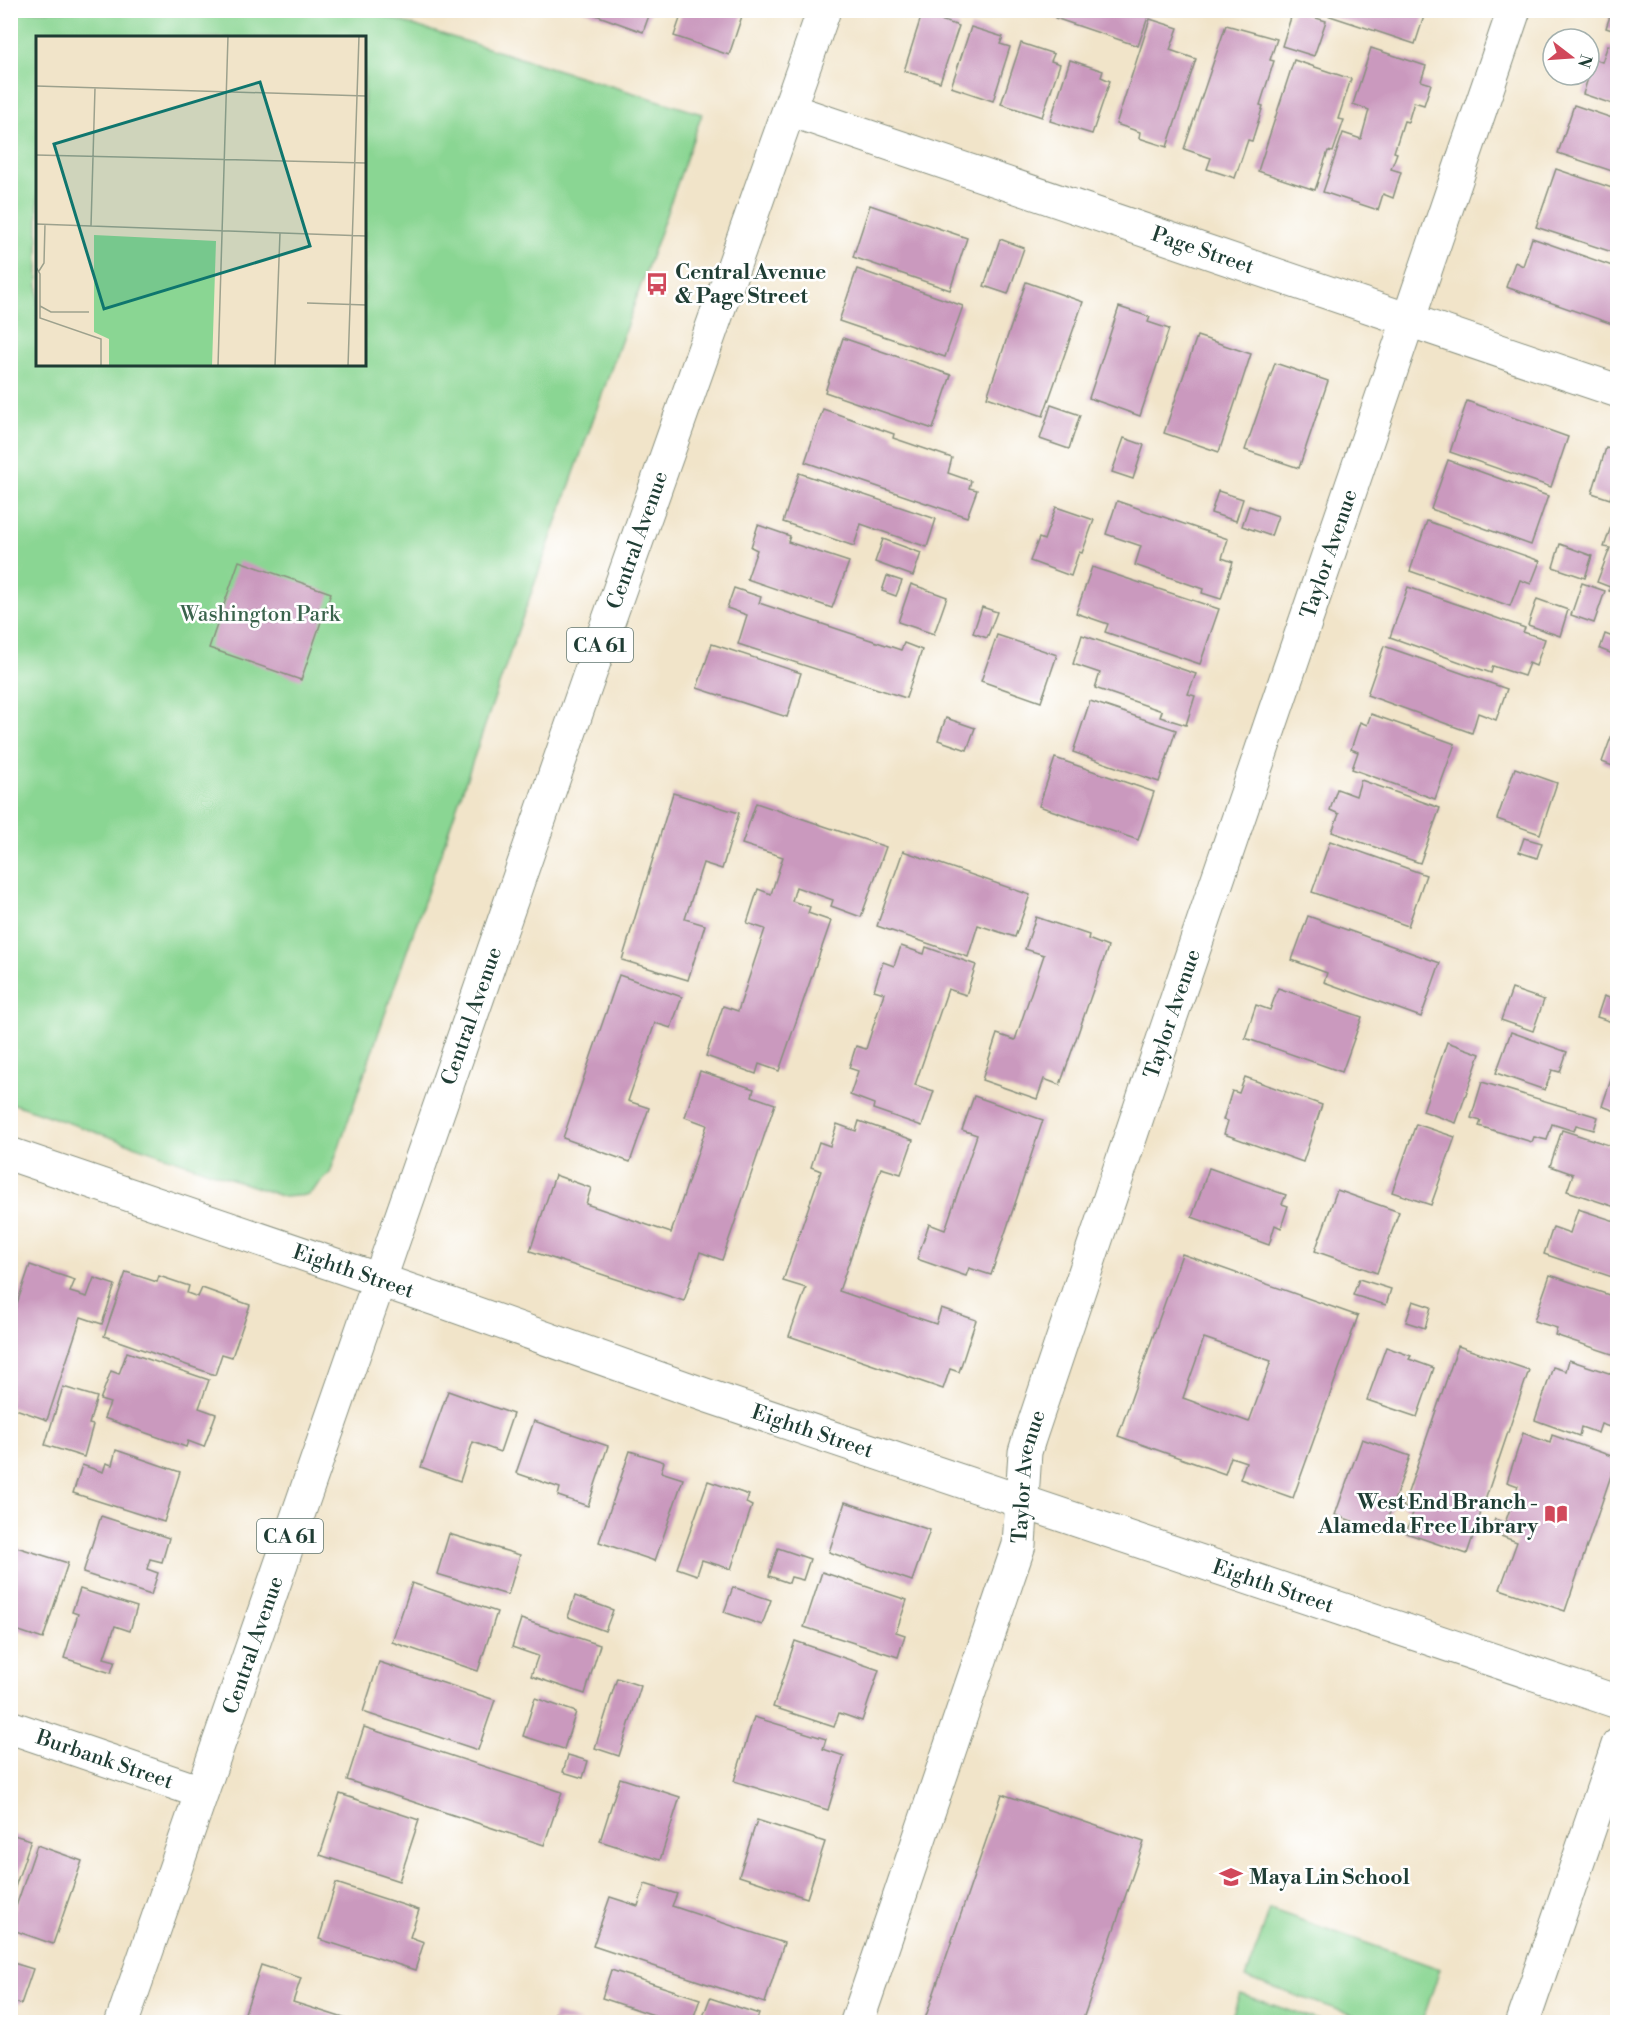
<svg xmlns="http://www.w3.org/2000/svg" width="1628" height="2033" viewBox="0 0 1628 2033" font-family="'Libre Bodoni',serif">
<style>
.green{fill:#8ad693;stroke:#548a64;stroke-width:1.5;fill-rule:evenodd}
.building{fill:#ca99be;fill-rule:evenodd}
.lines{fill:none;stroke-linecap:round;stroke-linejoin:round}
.street-casing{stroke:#88907e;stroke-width:35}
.secondary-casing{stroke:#88907e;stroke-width:35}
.primary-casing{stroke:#88907e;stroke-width:35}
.street{stroke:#fff;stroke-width:33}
.secondary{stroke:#fff;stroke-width:33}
.primary{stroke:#fff;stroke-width:33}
.labels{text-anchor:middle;stroke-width:5;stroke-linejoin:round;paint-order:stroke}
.shield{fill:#fff;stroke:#627771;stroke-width:1.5}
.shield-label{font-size:20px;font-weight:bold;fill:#1f3d34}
.street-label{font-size:21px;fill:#1f3d34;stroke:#fff}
.poi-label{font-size:21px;font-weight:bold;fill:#1f3d34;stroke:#fff;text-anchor:start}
.park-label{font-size:21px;fill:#3a634c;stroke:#fff}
.inset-road{fill:none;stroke:#9da18d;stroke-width:1.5}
.view{fill:#0f766e;fill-opacity:0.15;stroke:#0f766e;stroke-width:3}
.inset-edge{fill:none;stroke:#1f3d34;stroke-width:3}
</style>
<rect width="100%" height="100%" fill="#fff"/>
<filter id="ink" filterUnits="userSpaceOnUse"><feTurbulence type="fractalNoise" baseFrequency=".0167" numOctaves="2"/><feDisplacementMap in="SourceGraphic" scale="12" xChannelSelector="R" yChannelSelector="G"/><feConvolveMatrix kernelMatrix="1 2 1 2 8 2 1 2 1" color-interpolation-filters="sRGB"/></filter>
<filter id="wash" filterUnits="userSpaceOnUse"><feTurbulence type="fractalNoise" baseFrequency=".008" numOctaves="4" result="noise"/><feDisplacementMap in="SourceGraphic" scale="24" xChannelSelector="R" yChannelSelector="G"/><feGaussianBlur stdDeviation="1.35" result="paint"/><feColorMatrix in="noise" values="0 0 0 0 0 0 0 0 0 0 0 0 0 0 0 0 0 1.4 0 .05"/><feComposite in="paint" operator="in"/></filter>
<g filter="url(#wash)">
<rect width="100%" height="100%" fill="#f1e4c9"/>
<g class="green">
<path d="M 11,11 L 367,11 L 702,114 L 517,633 L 330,1173 L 308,1195 L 284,1197 L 11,1103 ZM 38,38 L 364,38 L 364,364 L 38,364 Z"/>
<polygon points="1270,1909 1440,1969 1422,2022 1373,2022 1246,1978"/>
<polygon points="1240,1994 1324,2022 1230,2022"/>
</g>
<g id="blocks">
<g class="building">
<polygon points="582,10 651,10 643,32"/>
<polygon points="683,10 744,10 729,55 674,36"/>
<polygon points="1057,10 1126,10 1148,17 1138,46 1055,18"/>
<polygon points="1325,10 1426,10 1415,44 1324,14"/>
<polygon points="1612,10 1618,10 1618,32 1606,28"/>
<polygon points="1293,11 1326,21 1314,56 1282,46"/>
<polygon points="922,14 959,26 940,82 904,71"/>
<polygon points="1150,19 1178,28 1170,50 1196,59 1167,147 1139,138 1140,132 1116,124"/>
<polygon points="1226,25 1277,39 1270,60 1274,61 1260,105 1263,106 1252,141 1248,140 1235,178 1207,169 1211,158 1184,149"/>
<polygon points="971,27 1003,37 1000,44 1010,47 993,101 951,87"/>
<polygon points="1021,43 1054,54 1051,61 1060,64 1042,117 1001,104"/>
<polygon points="1608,45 1618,48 1618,106 1583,94 1594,59 1602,62"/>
<polygon points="1371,48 1426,66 1421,81 1431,84 1424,105 1414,102 1408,122 1404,121 1394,152 1397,153 1391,169 1401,172 1393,198 1383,194 1378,210 1323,192 1343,133 1361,139 1369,110 1353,104"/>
<polygon points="1070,60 1103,71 1101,77 1110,81 1092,134 1050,121"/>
<polygon points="1294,60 1351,79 1338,119 1344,120 1333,152 1328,151 1315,190 1258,171"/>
<polygon points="1574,105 1618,120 1618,173 1558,153"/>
<polygon points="1556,169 1618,190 1618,254 1536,227"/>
<polygon points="870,205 967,238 950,290 853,257"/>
<polygon points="1532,238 1618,268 1618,326 1506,287 1515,262 1523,266"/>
<polygon points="1000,239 1024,248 1008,294 984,286"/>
<polygon points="857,269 963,306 945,357 839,321"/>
<polygon points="1026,282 1083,302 1043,416 987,397"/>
<polygon points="1119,307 1150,317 1148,322 1169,329 1140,416 1089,398"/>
<polygon points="1197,336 1251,354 1219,452 1164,433"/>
<polygon points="843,338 951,375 933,429 825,392"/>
<polygon points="1275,363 1328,381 1299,468 1245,450"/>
<polygon points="1467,401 1568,437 1551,487 1450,452"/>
<polygon points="1051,405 1080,415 1069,449 1040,439"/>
<polygon points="823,409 894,434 893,438 952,458 948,473 971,481 969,488 977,490 967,517 805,462"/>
<polygon points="1124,438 1144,445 1133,479 1112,472"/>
<polygon points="1606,448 1618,451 1618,474 1610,499 1592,493"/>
<polygon points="1448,460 1548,496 1531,545 1431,509"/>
<polygon points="799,473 936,519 927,547 861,524 854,546 783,522"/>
<polygon points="1218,491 1243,499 1236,521 1211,513"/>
<polygon points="1117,501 1228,539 1222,558 1233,562 1221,599 1202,593 1203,589 1135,565 1141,546 1106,534"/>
<polygon points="1249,506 1278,516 1271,536 1242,526"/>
<polygon points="1056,507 1094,520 1082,553 1079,552 1071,576 1030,561 1039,538 1044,540"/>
<polygon points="1615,515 1618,516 1618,594 1609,591 1610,587 1597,582 1610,548 1604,547"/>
<polygon points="1427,521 1540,561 1531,584 1520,580 1510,606 1410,571"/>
<polygon points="758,525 790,536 788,542 849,562 832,608 747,579 757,550 751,547"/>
<polygon points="883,539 921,553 913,576 875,562"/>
<polygon points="1560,544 1592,556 1585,578 1553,567"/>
<polygon points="239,561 331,593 301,680 209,648"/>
<polygon points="1092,567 1219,609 1200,664 1105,632 1108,624 1076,613"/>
<polygon points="887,576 902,581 896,596 882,591"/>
<polygon points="1582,583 1605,591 1594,623 1571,615"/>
<polygon points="911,584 947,597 934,634 898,622"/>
<polygon points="1408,587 1525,628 1523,632 1545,639 1536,666 1529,663 1524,676 1493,666 1491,673 1390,637"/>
<polygon points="734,588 761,597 759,603 901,650 904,643 922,650 906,698 738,644 747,615 727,608"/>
<polygon points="1537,599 1568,610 1560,636 1528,625"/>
<polygon points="982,607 997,612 987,638 973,633"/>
<polygon points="1605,634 1618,639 1618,656 1600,649"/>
<polygon points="997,635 1057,655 1041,702 981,681"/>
<polygon points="1082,635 1196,674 1188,694 1195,696 1186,725 1160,717 1162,711 1095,688 1100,673 1073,664"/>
<polygon points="712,644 801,673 787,717 697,688"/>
<polygon points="1384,646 1507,689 1496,720 1478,713 1472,733 1367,695"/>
<polygon points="1090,701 1176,730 1159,782 1073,752"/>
<polygon points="1371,714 1455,744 1435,799 1352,769 1358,752 1351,749 1360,722 1367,725"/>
<polygon points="946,718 975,728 967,750 938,740"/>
<polygon points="1618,718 1618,768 1602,762"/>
<polygon points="1055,758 1154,792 1138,840 1039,806"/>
<polygon points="1515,768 1557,783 1540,834 1497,819"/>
<polygon points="1361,780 1440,808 1420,863 1332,832 1339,814 1330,810 1337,789 1356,796"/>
<polygon points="673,793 739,813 722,869 703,863 685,919 705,925 688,980 622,960"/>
<polygon points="756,803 886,847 861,917 831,906 833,900 796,887 792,901 810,907 808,913 831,921 779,1071 759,1064 756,1074 706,1056 723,1006 738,1011 765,929 747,923 758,889 771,894 783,857 742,844"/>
<polygon points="1524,838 1542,843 1537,858 1519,852"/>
<polygon points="1330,841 1426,875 1408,926 1312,892"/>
<polygon points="903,851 1030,895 1015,937 978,925 968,957 877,926"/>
<polygon points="1308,916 1440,963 1421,1017 1324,982 1327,973 1292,960"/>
<polygon points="1036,917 1089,935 1088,939 1108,947 1060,1085 1044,1079 1037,1099 982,1080 997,1034 1015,1040 1044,955 1025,949"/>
<polygon points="901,946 924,954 926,947 976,965 966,995 948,989 915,1085 934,1091 922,1126 873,1109 874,1104 850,1095 858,1071 849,1068 856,1046 866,1049 884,993 874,990 883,962 894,966"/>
<polygon points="619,975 682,997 671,1028 655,1023 628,1101 649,1108 630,1162 563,1138"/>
<polygon points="1278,988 1362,1017 1342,1072 1245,1038 1256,1005 1270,1010"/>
<polygon points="1512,989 1544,1000 1533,1031 1501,1020"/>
<polygon points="1604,996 1618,1001 1618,1024 1597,1017"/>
<polygon points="1511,1032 1567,1052 1560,1072 1552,1070 1545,1090 1496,1073"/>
<polygon points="1447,1042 1480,1054 1456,1123 1423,1111"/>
<polygon points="1617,1062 1618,1062 1618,1112 1602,1106"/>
<polygon points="700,1071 754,1089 752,1096 775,1104 722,1260 700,1252 684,1301 530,1251 555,1175 591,1188 586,1204 671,1233 707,1125 685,1117"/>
<polygon points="1245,1077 1322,1105 1303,1162 1224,1134 1228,1121 1223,1120 1232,1091 1239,1093"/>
<polygon points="1482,1082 1598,1117 1594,1130 1576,1125 1574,1131 1552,1124 1547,1140 1534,1137 1532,1142 1479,1126 1481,1121 1471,1118"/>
<polygon points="974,1096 1043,1120 991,1275 969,1268 966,1276 917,1259 929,1224 945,1230 977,1135 962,1130"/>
<polygon points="859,1121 913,1140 901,1174 881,1168 839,1291 936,1324 941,1308 976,1320 959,1372 950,1369 943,1389 789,1336 806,1288 783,1281 821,1171 811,1167 819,1142 830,1146 837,1124 856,1131"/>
<polygon points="1416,1124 1455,1137 1431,1205 1392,1192"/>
<polygon points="1562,1130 1618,1148 1618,1208 1567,1191 1573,1174 1550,1166"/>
<polygon points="1209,1168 1286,1195 1282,1204 1288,1206 1281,1228 1275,1225 1269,1245 1192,1217"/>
<polygon points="1337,1190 1399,1212 1377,1273 1315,1251"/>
<polygon points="1578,1209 1618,1222 1618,1279 1544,1254 1553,1227 1570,1233"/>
<path d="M 1182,1254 L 1358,1316 L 1293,1498 L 1240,1479 L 1246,1462 L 1231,1457 L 1225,1474 L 1118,1436 ZM 1204,1338 L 1271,1361 L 1249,1422 L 1183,1398 Z"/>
<polygon points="10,1264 16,1266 11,1281 10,1281"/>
<polygon points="30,1265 75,1280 70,1292 87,1297 94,1278 115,1285 102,1324 81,1317 47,1420 10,1407 10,1324"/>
<polygon points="126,1272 157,1282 159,1276 189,1286 187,1293 198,1297 202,1288 250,1305 232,1357 222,1354 215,1375 104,1336"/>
<polygon points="1550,1275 1618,1298 1618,1356 1555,1335 1557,1328 1534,1321"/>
<polygon points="1359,1279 1391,1289 1386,1305 1353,1295"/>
<polygon points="1413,1301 1431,1307 1425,1328 1406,1322"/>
<polygon points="1458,1346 1529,1370 1467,1554 1406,1533 1414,1510 1403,1507"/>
<polygon points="1386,1347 1411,1356 1409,1359 1434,1368 1417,1417 1367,1400"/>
<polygon points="127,1352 209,1380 199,1408 216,1414 204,1447 188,1441 186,1447 104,1418 110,1403 100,1400 111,1371 119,1374"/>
<polygon points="1569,1360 1618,1376 1618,1430 1601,1424 1598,1433 1581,1427 1579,1436 1535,1420 1553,1367 1566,1371"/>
<polygon points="63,1387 97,1397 89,1424 93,1425 84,1457 45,1445"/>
<polygon points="448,1391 513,1414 500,1452 473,1442 460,1481 421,1467"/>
<polygon points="534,1421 608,1446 588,1506 558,1496 560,1488 516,1473"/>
<polygon points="1523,1433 1550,1443 1552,1435 1617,1458 1565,1611 1500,1589 1517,1542 1490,1532 1495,1519 1505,1523 1518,1486 1507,1482"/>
<polygon points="1362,1439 1410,1456 1383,1532 1335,1515"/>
<polygon points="116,1450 180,1472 164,1522 73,1493 82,1465 103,1472 106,1463 112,1465"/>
<polygon points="630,1451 664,1462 661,1472 683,1479 655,1561 599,1542"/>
<polygon points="708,1481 749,1495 746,1503 752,1506 731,1569 702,1560 697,1575 677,1568"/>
<polygon points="845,1502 930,1530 912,1581 829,1552"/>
<polygon points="101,1516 169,1538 162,1562 150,1559 147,1569 158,1573 151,1595 83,1573"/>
<polygon points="449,1534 520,1555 508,1595 437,1574"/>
<polygon points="10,1545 68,1563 43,1639 10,1628 10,1589 14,1579 10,1578"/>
<polygon points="778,1548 810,1559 803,1580 791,1577 789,1583 769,1576"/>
<polygon points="822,1572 907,1600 896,1632 905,1635 898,1657 804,1627"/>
<polygon points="412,1583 497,1612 478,1671 392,1642"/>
<polygon points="733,1587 771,1600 762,1625 724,1612"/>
<polygon points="80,1589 137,1607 130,1631 115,1626 104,1658 115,1661 111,1673 64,1658 78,1614 72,1612"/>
<polygon points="575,1596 613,1610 605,1631 568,1617"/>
<polygon points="521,1619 600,1645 585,1694 531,1676 538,1656 512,1647"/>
<polygon points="795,1641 879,1670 862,1721 839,1713 834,1727 773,1707"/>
<polygon points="379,1662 495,1700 478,1750 363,1712"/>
<polygon points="617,1678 641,1686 619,1756 595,1748"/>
<polygon points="535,1698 576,1712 564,1749 523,1736"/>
<polygon points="754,1717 826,1739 823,1749 844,1756 828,1810 734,1781"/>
<polygon points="364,1727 562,1792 544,1845 347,1780"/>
<polygon points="568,1755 588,1761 583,1778 563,1772"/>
<polygon points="620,1778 680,1797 660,1860 600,1841"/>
<polygon points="340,1794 419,1820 399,1881 320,1855"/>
<polygon points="1002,1794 1144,1842 1082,2022 924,2022"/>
<polygon points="757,1820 825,1842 807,1898 739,1876"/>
<polygon points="10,1834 31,1840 11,1899 10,1899"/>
<polygon points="37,1845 82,1861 53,1944 10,1929 10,1924"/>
<polygon points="336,1883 419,1910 410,1937 424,1942 415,1970 319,1939"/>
<polygon points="645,1884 677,1894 672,1906 784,1943 765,2003 593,1946 610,1897 638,1906"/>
<polygon points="10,1962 33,1969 21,2004 10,2001"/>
<polygon points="261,1965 301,1978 293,2002 356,2022 242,2022"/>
<polygon points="611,1970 700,1999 692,2022 675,2022 602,1998"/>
<polygon points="710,1998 759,2014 756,2022 701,2022"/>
<polygon points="555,2013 581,2022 552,2022"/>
</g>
</g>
</g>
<g filter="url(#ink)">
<use href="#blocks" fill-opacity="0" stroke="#88907e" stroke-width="1.5"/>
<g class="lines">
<g class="street-casing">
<g id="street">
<path id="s1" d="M 790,110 L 1618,391"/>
<path id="s2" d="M 10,1727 L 201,1792"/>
<path id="s3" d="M 857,2022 L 1019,1545 L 1025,1452 L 1029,1439 L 1169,1022 L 1514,10"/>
</g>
</g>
<g class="secondary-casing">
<g id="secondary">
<path id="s4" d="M 10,1154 L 441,1301 L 708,1396 L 1618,1702"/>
<polyline points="1523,2022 1618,1745"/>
</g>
</g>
<g class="primary-casing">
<g id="primary">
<path id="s5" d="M 122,2022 L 595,659 L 824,10"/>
</g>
</g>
<use href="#street" class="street"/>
<use href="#secondary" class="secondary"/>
<use href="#primary" class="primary"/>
</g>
</g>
<defs>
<g id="bus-bare" transform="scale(1.8)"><path d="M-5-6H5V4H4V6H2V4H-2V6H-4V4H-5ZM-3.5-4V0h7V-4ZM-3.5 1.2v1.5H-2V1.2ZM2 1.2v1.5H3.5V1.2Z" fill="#d1495b" stroke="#fff" stroke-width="2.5" paint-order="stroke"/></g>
<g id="library-bare" transform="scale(1.8)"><path d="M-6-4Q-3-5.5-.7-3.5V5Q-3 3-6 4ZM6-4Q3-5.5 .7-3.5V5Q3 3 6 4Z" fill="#d1495b" stroke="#fff" stroke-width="2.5" paint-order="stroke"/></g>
<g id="school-bare" transform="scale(1.8)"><path d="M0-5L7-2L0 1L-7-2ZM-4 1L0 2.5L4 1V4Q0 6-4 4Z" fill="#d1495b" stroke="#fff" stroke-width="2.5" paint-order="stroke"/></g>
</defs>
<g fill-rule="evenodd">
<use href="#bus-bare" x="657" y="284"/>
<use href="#library-bare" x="1556" y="1514"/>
<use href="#school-bare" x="1231" y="1877"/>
</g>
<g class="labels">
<g class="shield">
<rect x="567" y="628" width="66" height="34" rx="4.5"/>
<rect x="257" y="1519" width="66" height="34" rx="4.5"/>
</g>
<g class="shield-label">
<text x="600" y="652">CA 61</text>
<text x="290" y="1543">CA 61</text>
</g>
<g class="street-label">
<text dy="7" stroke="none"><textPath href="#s1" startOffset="436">Page Street</textPath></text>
<text dy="7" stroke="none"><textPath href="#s5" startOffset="1569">Central Avenue</textPath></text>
<text dy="7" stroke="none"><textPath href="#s3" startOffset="1545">Taylor Avenue</textPath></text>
<text dy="7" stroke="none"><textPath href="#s3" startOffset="1059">Taylor Avenue</textPath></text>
<text dy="7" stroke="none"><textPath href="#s5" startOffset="1065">Central Avenue</textPath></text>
<text dy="7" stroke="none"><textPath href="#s4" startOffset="363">Eighth Street</textPath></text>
<text dy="7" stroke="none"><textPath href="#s4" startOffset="849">Eighth Street</textPath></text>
<text dy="7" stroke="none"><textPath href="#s3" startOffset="573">Taylor Avenue</textPath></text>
<text dy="7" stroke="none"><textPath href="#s4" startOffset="1335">Eighth Street</textPath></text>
<text dy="7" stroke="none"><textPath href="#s5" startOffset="399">Central Avenue</textPath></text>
<text dy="7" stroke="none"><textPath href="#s2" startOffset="100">Burbank Street</textPath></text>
</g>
<g class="poi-label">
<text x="675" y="279">Central Avenue<tspan x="675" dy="24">&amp; Page Street</tspan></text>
<text x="1538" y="1509" text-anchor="end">West End Branch -<tspan x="1538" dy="24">Alameda Free Library</tspan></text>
<text x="1249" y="1884">Maya Lin School</text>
</g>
<g class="park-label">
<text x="260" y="621">Washington Park</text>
</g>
</g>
<g transform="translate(36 36)">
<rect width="330" height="330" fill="#f1e4c9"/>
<path d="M 58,199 L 180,205 L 176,330 L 73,330 L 73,303 L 58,296 Z" fill="#8ad693"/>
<path class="inset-road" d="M 0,50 L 330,60M 0,119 L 330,127M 0,188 L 330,200M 55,190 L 59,52M 0,231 L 4,238 L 4,282 L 65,303 L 65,330M 3,235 L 8,227 L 9,188M 271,267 L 330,269M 4,270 L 15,276 L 53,276M 182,330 L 192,0M 239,330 L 244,197M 312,330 L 323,0"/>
<path class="view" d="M 224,46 L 274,210 L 68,273 L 18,108 Z"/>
<rect width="330" height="330" class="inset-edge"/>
</g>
<rect width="1628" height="2033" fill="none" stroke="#fff" stroke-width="36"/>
<g transform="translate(1571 57) rotate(107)"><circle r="28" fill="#ffffff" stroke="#a5b1ae" stroke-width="1.5"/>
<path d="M0-4.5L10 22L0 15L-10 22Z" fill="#d1495b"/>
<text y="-9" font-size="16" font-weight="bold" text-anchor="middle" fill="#1f3d34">N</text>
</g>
</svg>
